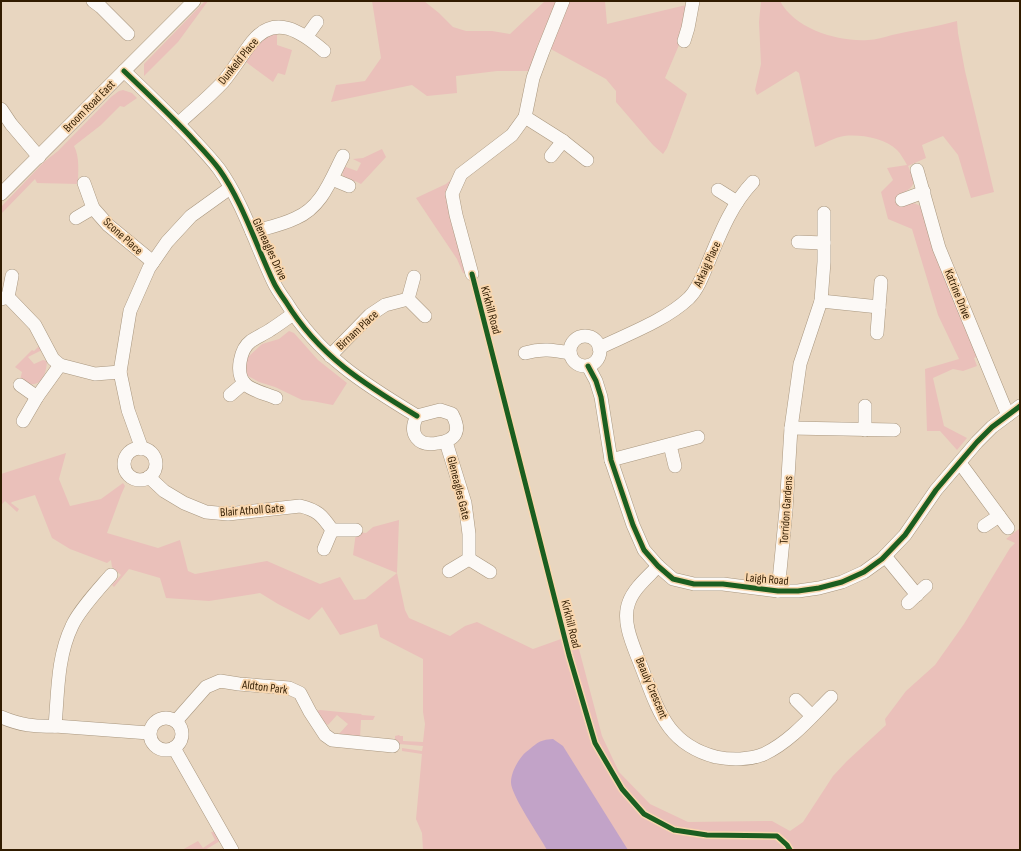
<svg xmlns="http://www.w3.org/2000/svg" width="1021" height="851" viewBox="0 0 1021 851" font-family="'Sofia Sans Condensed',sans-serif">
<style>
.green{fill:#eac0ba}
.water{fill:#c2a3c8}
.lines{fill:none;stroke-linecap:round;stroke-linejoin:round}
.minor-casing{stroke:#a9977f;stroke-width:14}
.minor{stroke:#fcf9f6;stroke-width:13}
.cycleway-casing{stroke:#f9d7af;stroke-width:8}
.cycleway{stroke:#1b5e20;stroke-width:5}
.labels{text-anchor:middle;stroke-width:4;stroke-linejoin:round;paint-order:stroke}
.street-label{font-size:12px;fill:#311c00;stroke:#f9d7af}
</style>
<rect width="100%" height="100%" fill="#e8d6c0"/>
<g class="green">
<polygon points="205,1 208,1 178,42 144,76 144,64"/>
<polygon points="372,1 424,1 439,13 453,27 466,31 492,31 510,34 545,1 559,1 557,8 538,45 531,71 497,71 456,76 457,93 427,96 412,85 331,102 336,85 365,81 381,58"/>
<polygon points="567,1 605,1 607,24 686,5 682,38 665,78 687,94 667,148 663,154 653,145 616,102 616,91 606,79 547,47"/>
<path d="M 761,1 L 780,1 C 795,29 838,42 868,40 C 876,40 884,37 892,35 C 914,30 936,27 957,21 L 958,33 L 965,71 L 994,192 L 971,198 L 958,155 L 943,136 L 922,145 L 926,158 L 908,166 C 916,183 917,187 898,195 L 902,205 C 911,202 915,202 923,208 L 978,356 L 974,358 L 977,366 L 963,371 L 953,369 L 933,378 L 944,426 L 967,438 L 957,450 L 940,431 L 927,431 L 925,369 L 959,359 L 938,315 L 912,229 L 888,219 L 881,192 L 893,180 L 887,168 L 907,165 C 904,160 901,154 897,150 C 885,138 860,134 844,136 C 835,137 824,144 815,147 L 799,73 L 796,71 L 757,95 L 755,90 L 761,64 L 759,22 Z"/>
<polygon points="277,32 277,45 292,50 285,75 278,73 273,82 246,62 259,41"/>
<path d="M 123,90 L 132,93 L 137,98 L 124,107 L 120,106 L 101,125 L 74,146 C 80,157 78,172 78,184 L 37,183 L 35,179 L 1,214 L 1,207 L 44,162 L 58,151 L 111,97 L 119,91 Z"/>
<path d="M 382,149 L 386,157 L 361,184 L 355,181 L 351,183 C 343,178 341,175 343,166 L 357,171 L 361,163 L 353,159 L 363,158 Z"/>
<polygon points="458,174 449,193 469,272 463,273 457,259 416,198 446,184"/>
<polygon points="289,331 294,333 318,360 347,383 333,405 312,401 302,400 275,387 259,382 248,376 245,369 247,358 262,344 279,339"/>
<path d="M 41,344 L 42,350 L 28,357 L 34,364 L 43,360 L 47,361 C 46,379 38,391 20,380 L 22,372 L 15,367 L 32,350 L 34,351 Z"/>
<polygon points="66,453 59,479 70,506 101,499 123,483 125,486 121,495 107,533 158,548 180,540 188,571 195,574 267,561 320,584 340,577 354,600 365,599 397,573 353,555 356,532 366,533 373,527 399,520 397,573 405,610 409,618 450,636 465,626 477,622 533,649 575,634 602,736 619,772 650,804 688,822 772,821 790,831 803,822 833,776 847,761 886,725 885,719 906,691 935,665 964,624 1010,548 1015,543 1006,539 1020,528 1020,850 423,850 422,833 416,819 422,754 402,751 402,748 422,751 423,746 399,744 399,741 395,740 395,736 399,735 400,736 403,736 403,741 423,742 425,724 423,712 423,659 380,637 377,624 340,635 322,607 309,620 278,604 260,593 209,601 166,598 160,578 129,569 114,587 112,585 121,575 112,567 111,560 107,563 70,549 52,538 35,495 12,502 11,503 19,509 17,512 5,501 2,504 1,503 1,474"/>
<polygon points="320,710 361,714 362,715 375,716 373,720 361,720 360,738 339,734 348,724 337,715 328,725 316,715 316,711"/>
<polygon points="211,832 215,832 220,841 205,850 182,850 198,841 203,848 215,840"/>
</g>
<path class="water" d="M 553,739 L 563,746 L 628,850 L 547,850 C 540,837 510,794 511,782 C 511,772 519,758 526,752 C 538,743 538,740 553,739 Z"/>
<g class="lines">
<g class="minor-casing">
<g id="minor">
<polyline points="93,1 101,7 128,34"/>
<polyline points="307,36 317,22"/>
<polyline points="684,41 688,28 693,1"/>
<path d="M 124,71 C 146,92 168,113 189,135 C 199,146 210,157 219,169 C 242,201 256,245 273,281 C 276,288 281,295 286,302 C 319,356 364,384 417,416"/>
<polyline points="1,109 11,124 39,157"/>
<polyline points="525,117 563,141 587,160"/>
<path d="M 178,124 C 193,110 209,97 223,82 C 233,70 242,55 252,42 C 275,13 302,32 324,51"/>
<polyline points="551,156 563,141"/>
<polyline points="917,170 939,248 1004,406 1008,415"/>
<polyline points="332,179 349,186"/>
<polyline points="84,183 93,208 108,225 153,262"/>
<polyline points="718,190 737,202"/>
<polyline points="1,194 194,1"/>
<polyline points="902,200 924,192"/>
<polyline points="76,218 93,208"/>
<path d="M 252,232 C 266,228 282,225 296,218 C 322,207 331,179 343,156"/>
<polyline points="798,242 824,243"/>
<polyline points="472,274 456,215 452,194 461,174 512,135 525,117 533,78 543,51 563,1"/>
<polyline points="8,297 12,276"/>
<polyline points="1,299 8,297 35,325 53,359 60,365 95,374 120,372"/>
<polyline points="408,299 425,316"/>
<polyline points="821,301 879,307"/>
<polyline points="877,333 881,282"/>
<circle cx="585" cy="351" r="15"/>
<path d="M 599,348 C 628,334 666,320 689,298 C 698,289 703,275 708,263 C 720,234 731,205 753,182"/>
<path d="M 525,353 C 542,348 553,350 570,353"/>
<polyline points="330,356 370,315 385,305 408,299 414,277"/>
<polyline points="588,366 596,381 601,397 611,460 633,525 644,550 658,566 673,579 694,584 723,584 778,591 798,591 819,588 842,582 864,572 882,559 905,535 936,490 977,442 992,427 1020,406"/>
<polyline points="20,385 37,397"/>
<polyline points="230,395 244,383"/>
<path d="M 276,398 C 267,394 252,391 245,384 C 235,373 240,349 251,341 C 257,337 264,334 270,330 C 278,325 286,319 293,314"/>
<path d="M 440,410 L 452,414 C 461,430 457,440 438,443 C 418,447 408,434 417,416 Z"/>
<polyline points="23,421 37,397 60,365"/>
<polyline points="791,428 894,430"/>
<polyline points="865,430 865,406"/>
<polyline points="446,442 465,503 469,534 469,559 449,571"/>
<polyline points="670,445 675,466"/>
<circle cx="140" cy="464" r="16"/>
<polyline points="142,449 128,410 120,372 130,311 149,268 167,242 191,216 230,188"/>
<polyline points="611,460 698,437"/>
<polyline points="960,463 1008,528"/>
<path d="M 149,477 L 164,491 L 184,503 L 206,512 L 228,514 L 300,506 C 317,510 322,515 332,530 L 324,549"/>
<polyline points="984,526 999,516"/>
<polyline points="332,530 356,530"/>
<polyline points="885,556 917,595"/>
<polyline points="469,559 490,572"/>
<path d="M 658,566 C 648,577 634,588 629,602 C 621,622 634,647 641,666 C 658,709 666,744 716,757 C 731,760 750,760 764,754 C 790,742 811,717 831,697"/>
<polyline points="778,591 786,510 791,428 800,364 821,301 824,262 824,213"/>
<polyline points="908,603 926,586"/>
<polyline points="796,700 812,716"/>
<path d="M 1,717 C 20,725 35,727 55,726 L 149,733"/>
<circle cx="166" cy="734" r="16"/>
<polyline points="176,721 206,687 220,681 239,684 289,688 300,693 310,712 325,735 332,740 393,746"/>
<path d="M 55,726 C 58,693 57,657 72,626 C 79,610 99,589 111,575"/>
<polyline points="174,748 232,850"/>
</g>
</g>
<use href="#minor" class="minor"/>
<g class="cycleway-casing">
<g id="cycleway">
<path d="M 124,71 C 146,92 168,113 189,135 C 199,146 210,157 219,169 C 242,201 256,245 273,281 C 276,288 281,295 286,302 C 319,356 364,384 417,416"/>
<polyline points="472,274 569,655 595,743 622,789 644,814 674,830 707,835 777,836 787,845 790,850"/>
<polyline points="588,366 596,381 601,397 611,460 633,525 644,550 658,566 673,579 694,584 723,584 778,591 798,591 819,588 842,582 864,572 882,559 905,535 936,490 977,442 992,427 1020,406"/>
</g>
</g>
<use href="#cycleway" class="cycleway"/>
</g>
<g class="labels">
<g class="street-label">
<text transform="translate(238 61) rotate(-51)" y="4">Dunkeld Place</text>
<text transform="translate(89 106) rotate(-45)" y="4">Broom Road East</text>
<text transform="translate(123 236) rotate(42)" y="4">Scone Place</text>
<text transform="translate(270 249) rotate(65)" y="4">Gleneagles Drive</text>
<text transform="translate(707 264) rotate(-65)" y="4">Arkaig Place</text>
<text transform="translate(958 294) rotate(68)" y="4">Katrine Drive</text>
<text transform="translate(491 310) rotate(75)" y="4">Kirkhill Road</text>
<text transform="translate(357 330) rotate(-43)" y="4">Birnam Place</text>
<text transform="translate(459 488) rotate(76)" y="4">Gleneagles Gate</text>
<text transform="translate(252 510) rotate(-4)" y="4">Blair Atholl Gate</text>
<text transform="translate(786 510) rotate(-86)" y="4">Torridon Gardens</text>
<text transform="translate(767 579) rotate(5)" y="4">Laigh Road</text>
<text transform="translate(571 624) rotate(76)" y="4">Kirkhill Road</text>
<text transform="translate(265 687) rotate(7)" y="4">Aldton Park</text>
<text transform="translate(652 688) rotate(67)" y="4">Beauly Crescent</text>
</g>
</g>
<rect width="1021" height="851" fill="none" stroke="#311c00" stroke-width="4"/>
</svg>
